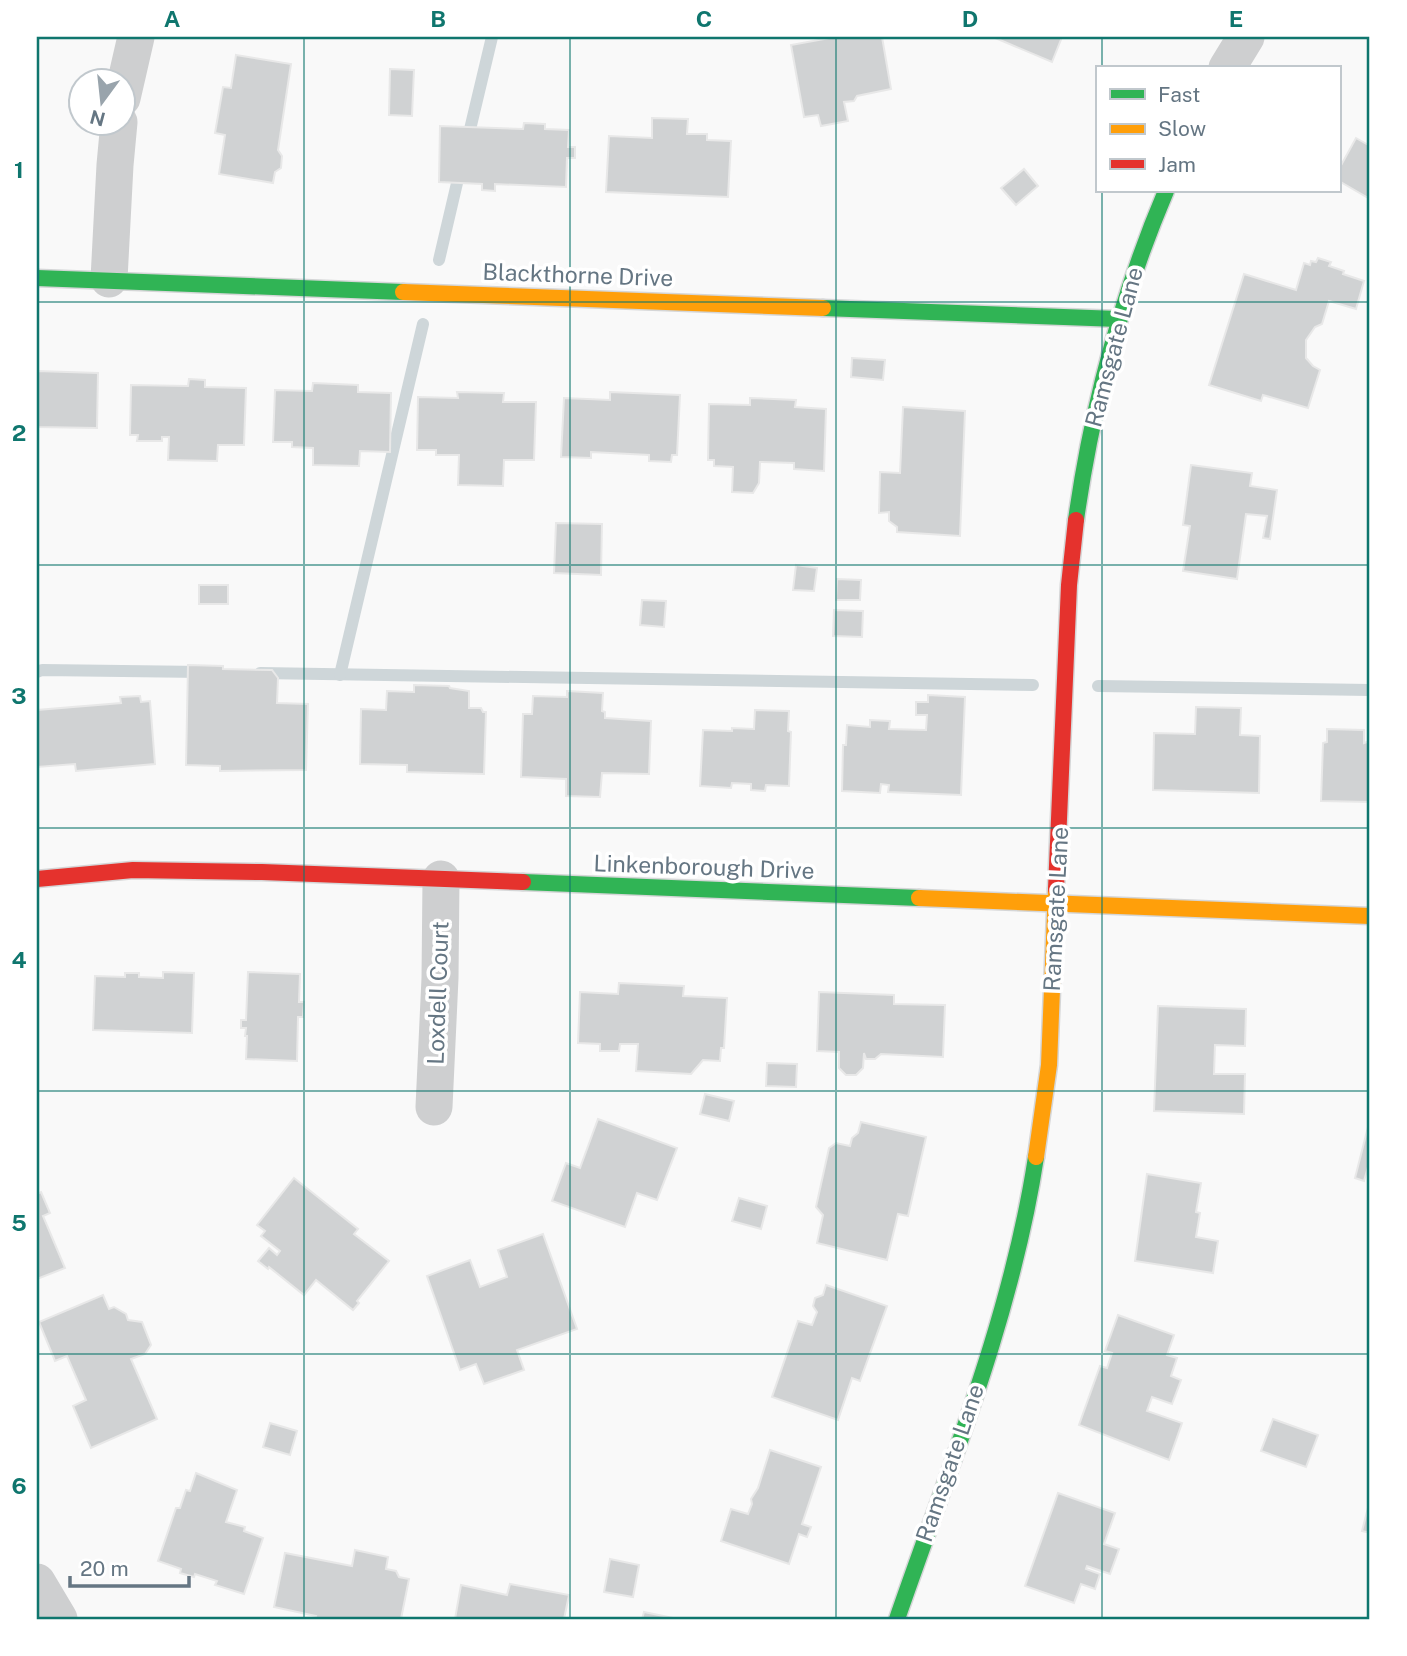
<svg xmlns="http://www.w3.org/2000/svg" width="1407" height="1656" viewBox="0 0 1407 1656" font-family="'Public Sans',sans-serif">
<style>
.lines{fill:none;stroke-linecap:round;stroke-linejoin:round}
.stream{stroke:#ced6d9;stroke-width:12}
.building{fill:#d0d2d3;stroke:#e8e8e8;stroke-width:2}
.fast-casing{stroke:#d5d6d7;stroke-width:19}
.slow-casing{stroke:#d5d6d7;stroke-width:19}
.jam-casing{stroke:#d5d6d7;stroke-width:19}
.street{stroke:#cecfd0;stroke-width:37}
.fast{stroke:#30b455;stroke-width:16}
.slow{stroke:#ff9f0a;stroke-width:16}
.jam{stroke:#e5322d;stroke-width:16}
.grid{fill:none;stroke:#0f766e;stroke-width:2;stroke-opacity:0.55}
.labels{text-anchor:middle;stroke-width:7;stroke-linejoin:round;paint-order:stroke}
.street-label{font-size:23px;fill:#657683;stroke:#fff}
.neatline{fill:none;stroke:#0f766e;stroke-width:2.5}
.grid-label{font-size:23px;text-anchor:middle;font-weight:bold;fill:#0f766e}
</style>
<rect width="100%" height="100%" fill="#f9f9f9"/>
<g class="lines">
<g class="stream">
<polyline points="467,142 492,37"/>
<polyline points="439,260 461,166"/>
<polyline points="37,672 42,670 203,672"/>
<polyline points="260,673 1033,685"/>
<polyline points="340,675 423,324"/>
<polyline points="1098,686 1370,690"/>
</g>
</g>
<g class="building">
<polygon points="835,37 882,37 891,89 857,96 854,101 844,102 848,121 821,126 818,115 804,117 791,45"/>
<polygon points="993,37 1062,37 1052,62"/>
<polygon points="236,55 291,64 278,150 282,156 281,168 275,172 273,183 219,174 225,135 215,133 223,87 231,88"/>
<polygon points="390,69 414,70 412,116 389,115"/>
<polygon points="652,118 688,119 687,134 707,134 707,140 731,141 728,197 606,192 609,136 652,138"/>
<polygon points="524,123 545,124 545,129 569,130 568,147 575,147 575,158 567,158 566,187 495,184 495,191 482,190 482,184 439,182 440,126 523,129"/>
<polygon points="1356,138 1370,146 1370,199 1339,181 1339,169"/>
<polygon points="1024,169 1038,186 1016,205 1001,188"/>
<polygon points="1318,258 1331,262 1329,266 1344,271 1343,274 1364,281 1356,309 1329,301 1322,324 1315,327 1306,340 1306,358 1313,366 1320,370 1308,408 1263,395 1261,401 1209,385 1244,274 1296,290 1304,263 1310,265 1311,261 1316,262"/>
<polygon points="852,358 885,360 883,380 851,377"/>
<polygon points="37,371 98,373 97,428 37,427"/>
<polygon points="189,379 205,380 205,387 246,388 244,445 218,445 217,461 168,460 169,437 162,437 162,441 137,441 138,435 130,435 131,385 188,386"/>
<polygon points="313,383 358,385 358,392 391,393 390,452 360,451 359,466 313,465 313,448 292,447 292,442 273,442 275,390 312,391"/>
<polygon points="457,392 504,393 503,402 536,402 534,460 504,460 503,486 458,485 459,455 436,455 436,450 417,450 418,397 458,398"/>
<polygon points="610,392 680,395 677,455 672,455 671,462 649,461 649,455 591,452 591,458 561,457 564,398 610,400"/>
<polygon points="750,398 796,400 795,407 826,409 824,471 794,469 794,463 760,462 759,483 753,493 732,492 733,467 714,466 714,460 708,460 709,404 750,405"/>
<polygon points="903,407 965,411 960,536 897,532 897,527 889,521 889,512 879,513 880,472 900,473"/>
<polygon points="1191,465 1252,473 1250,486 1277,490 1270,539 1263,538 1267,516 1246,514 1237,579 1183,571 1190,526 1183,525"/>
<polygon points="556,523 602,524 601,575 554,573"/>
<polygon points="796,565 817,568 814,591 793,590"/>
<polygon points="837,579 861,580 860,600 836,600"/>
<rect x="199" y="585" width="29" height="19"/>
<polygon points="642,600 666,601 664,627 640,625"/>
<polygon points="834,610 863,611 862,637 833,636"/>
<polygon points="188,665 223,666 223,669 272,670 278,678 277,703 308,704 306,770 220,771 220,766 186,765"/>
<polygon points="414,685 449,686 450,688 469,691 469,708 481,708 483,712 486,712 484,774 407,772 407,765 360,764 361,709 386,710 387,691 414,692"/>
<polygon points="567,691 603,693 602,711 605,712 605,718 651,721 649,774 602,773 600,797 566,796 566,779 521,777 523,714 532,714 533,696 567,697"/>
<polygon points="928,695 965,697 961,795 888,792 889,785 881,784 880,793 842,791 843,745 846,745 847,725 870,727 870,720 890,721 889,729 926,730 927,715 916,715 916,702 928,702"/>
<polygon points="140,696 141,702 150,701 155,764 76,771 75,764 37,767 37,710 121,703 120,697"/>
<polygon points="1196,707 1241,708 1240,735 1260,736 1259,793 1153,790 1154,733 1195,734"/>
<polygon points="755,710 789,711 788,731 791,732 789,786 766,785 765,791 751,790 751,784 732,783 731,788 700,786 703,730 732,731 732,728 754,729"/>
<polygon points="1327,729 1364,730 1364,743 1370,741 1370,802 1321,801 1323,743 1327,742"/>
<polygon points="163,972 194,973 192,1033 93,1030 95,976 125,977 125,973 139,973 139,977 163,978"/>
<polygon points="248,972 300,974 299,1002 304,1002 303,1017 298,1017 297,1061 246,1059 247,1036 245,1036 246,1028 241,1028 241,1020 246,1020"/>
<polygon points="619,983 684,986 683,996 727,998 724,1048 721,1048 720,1061 703,1060 691,1074 636,1071 638,1044 620,1044 619,1051 600,1051 600,1044 578,1043 580,992 618,994"/>
<polygon points="819,992 894,995 894,1004 945,1005 943,1057 881,1054 875,1059 866,1059 864,1053 863,1068 856,1075 846,1075 839,1068 839,1052 817,1051"/>
<polygon points="1158,1006 1246,1009 1245,1046 1215,1045 1214,1074 1245,1074 1244,1114 1154,1111"/>
<polygon points="767,1063 797,1064 796,1087 766,1086"/>
<polygon points="705,1094 734,1101 729,1121 700,1114"/>
<polygon points="598,1119 677,1148 657,1200 637,1193 625,1227 552,1201 566,1163 580,1168"/>
<polygon points="1370,1119 1370,1168 1368,1167 1364,1181 1355,1178"/>
<polygon points="861,1122 926,1137 908,1216 898,1214 887,1260 817,1243 823,1215 816,1207 829,1148 836,1143 850,1146 852,1138 858,1133"/>
<polygon points="1147,1174 1201,1183 1196,1212 1200,1213 1196,1237 1218,1241 1213,1273 1135,1261"/>
<polygon points="294,1178 358,1229 354,1234 389,1261 357,1301 359,1303 353,1310 316,1280 304,1295 269,1267 268,1269 258,1261 269,1248 277,1255 280,1251 261,1236 265,1231 257,1225"/>
<polygon points="41,1192 50,1213 43,1216 65,1268 37,1279 37,1194"/>
<polygon points="739,1198 767,1206 761,1229 732,1221"/>
<polygon points="543,1234 577,1329 517,1350 524,1370 484,1384 476,1364 460,1370 427,1276 470,1260 480,1287 507,1277 498,1250"/>
<polygon points="826,1285 887,1306 860,1381 852,1378 838,1420 772,1397 798,1321 812,1325 817,1312 813,1306 815,1298 823,1295"/>
<polygon points="103,1295 109,1309 114,1307 126,1314 128,1320 142,1322 151,1345 145,1354 131,1359 157,1419 91,1448 73,1406 86,1400 67,1356 55,1361 39,1322"/>
<polygon points="1118,1315 1174,1335 1167,1355 1177,1358 1171,1376 1181,1380 1172,1404 1152,1397 1147,1411 1182,1423 1169,1460 1079,1425 1100,1366 1107,1368 1112,1353 1105,1351"/>
<polygon points="1273,1419 1318,1435 1306,1467 1261,1451"/>
<polygon points="270,1423 297,1431 290,1455 263,1447"/>
<polygon points="770,1450 821,1467 802,1524 811,1527 807,1537 799,1534 789,1564 721,1541 731,1509 748,1514 752,1504 751,1499 758,1488"/>
<polygon points="196,1473 237,1490 226,1522 245,1527 244,1531 263,1538 244,1594 215,1585 217,1581 195,1574 194,1577 180,1573 181,1569 158,1561 176,1508 180,1508 186,1490 190,1491"/>
<polygon points="1058,1493 1115,1513 1104,1544 1119,1549 1110,1574 1087,1566 1086,1569 1100,1574 1095,1589 1081,1584 1074,1603 1025,1586"/>
<polygon points="1370,1500 1370,1533 1362,1531"/>
<polygon points="355,1550 388,1557 386,1569 396,1571 399,1577 409,1579 401,1619 315,1619 316,1616 274,1607 285,1553 352,1566"/>
<polygon points="610,1559 639,1565 633,1597 604,1592"/>
<polygon points="510,1584 569,1595 564,1619 455,1619 461,1585 507,1595"/>
<polygon points="644,1612 678,1619 642,1619"/>
</g>
<g class="lines">
<g class="fast-casing">
<g id="fast">
<polyline points="37,278 403,292"/>
<polyline points="823,308 1118,319"/>
<path d="M 1076,520 C 1092,406 1121,297 1166,191"/>
<polyline points="523,882 919,898"/>
<path d="M 897,1619 C 949,1469 1012,1315 1036,1157"/>
</g>
</g>
<g class="slow-casing">
<g id="slow">
<polyline points="403,292 823,308"/>
<polyline points="919,898 1370,916"/>
<polyline points="1036,1157 1049,1065 1056,889"/>
</g>
</g>
<g class="jam-casing">
<g id="jam">
<polyline points="37,879 133,870 262,872 523,882"/>
<polyline points="1056,889 1069,585 1076,520"/>
</g>
</g>
<g class="street">
<polyline points="1227,68 1246,37"/>
<polyline points="122,98 136,37"/>
<polyline points="109,279 115,165 119,122"/>
<polyline points="434,1107 440,978 441,879"/>
<polyline points="37,1582 59,1619"/>
</g>
<use href="#fast" class="fast"/>
<use href="#slow" class="slow"/>
<use href="#jam" class="jam"/>
</g>
<path class="grid" d="M 304,37 L 304,1619M 570,37 L 570,1619M 836,37 L 836,1619M 1102,37 L 1102,68M 1102,191 L 1102,1619M 37,302 L 1370,302M 37,565 L 1370,565M 37,828 L 1370,828M 37,1091 L 1370,1091M 37,1354 L 1370,1354"/>
<g class="labels">
<g class="street-label">
<text transform="translate(578 275) rotate(2)" y="8">Blackthorne Drive</text>
<text transform="translate(1114 347) rotate(-75)" y="8">Ramsgate Lane</text>
<text transform="translate(704 867) rotate(2)" y="8">Linkenborough Drive</text>
<text transform="translate(1056 909) rotate(-87)" y="8">Ramsgate Lane</text>
<text transform="translate(438 993) rotate(-88)" y="8">Loxdell Court</text>
<text transform="translate(950 1463) rotate(-71)" y="8">Ramsgate Lane</text>
</g>
</g>
<rect width="1407" height="1656" fill="none" stroke="#ffffff" stroke-width="77"/>
<rect x="1096" y="66" width="245" height="126" fill="#ffffff" stroke="#c1c8cd" stroke-width="2"/>
<rect x="1110" y="89" width="35" height="10" fill="#30b455" stroke="#c1c8cd" stroke-width="2"/>
<text x="1158" y="102" font-size="21" fill="#657683">Fast</text>
<rect x="1110" y="124" width="35" height="10" fill="#ff9f0a" stroke="#c1c8cd" stroke-width="2"/>
<text x="1158" y="136" font-size="21" fill="#657683">Slow</text>
<rect x="1110" y="159" width="35" height="10" fill="#e5322d" stroke="#c1c8cd" stroke-width="2"/>
<text x="1158" y="172" font-size="21" fill="#657683">Jam</text>
<g transform="translate(102 102) rotate(195)"><circle r="33" fill="#ffffff" stroke="#c1c8cd" stroke-width="2"/>
<path d="M0-5L12 26L0 18L-12 26Z" fill="#99a4ac"/>
<text y="-10" font-size="19" font-weight="bold" text-anchor="middle" fill="#657683">N</text>
</g>
<path d="M70 1576v10h119v-10" fill="none" stroke="#657683" stroke-width="3.5"/>
<text x="80" y="1576" font-size="21" fill="#657683" stroke="#ffffff" stroke-width="5" paint-order="stroke">20 m</text>
<rect x="38" y="38" width="1330" height="1580" class="neatline"/>
<g class="grid-label">
<text x="172" y="27">A</text>
<text x="438" y="27">B</text>
<text x="704" y="27">C</text>
<text x="970" y="27">D</text>
<text x="1236" y="27">E</text>
<text x="19" y="178">1</text>
<text x="19" y="441">2</text>
<text x="19" y="704">3</text>
<text x="19" y="968">4</text>
<text x="19" y="1231">5</text>
<text x="19" y="1494">6</text>
</g>
</svg>
